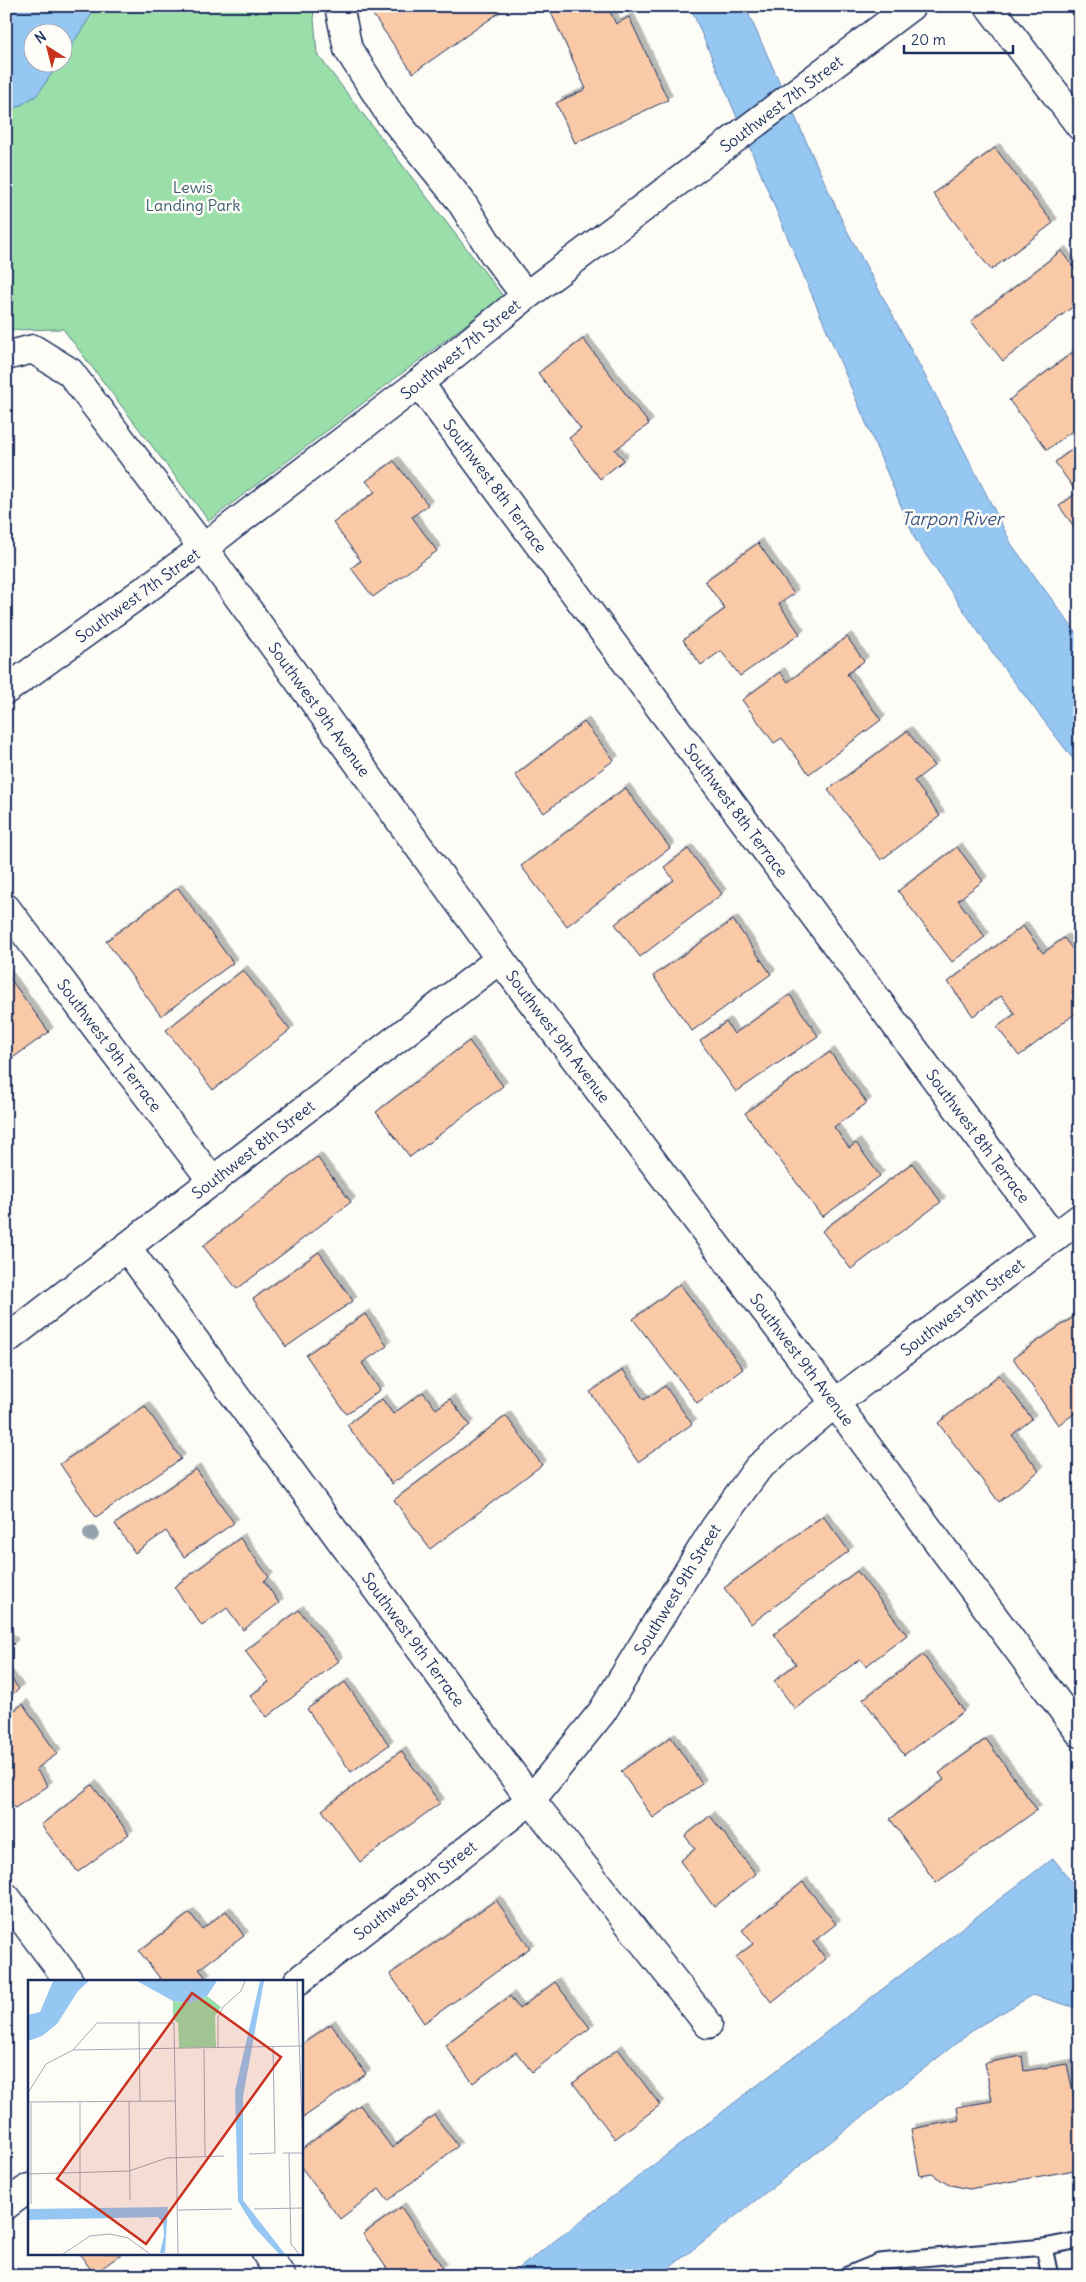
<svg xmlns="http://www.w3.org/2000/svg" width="1086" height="2282" viewBox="0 0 1086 2282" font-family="Delius,sans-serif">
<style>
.green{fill:#9adea9;stroke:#5a8684}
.water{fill:#96c7f2;stroke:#658ab7}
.building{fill:#f9c9a8;stroke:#1b2f5e;filter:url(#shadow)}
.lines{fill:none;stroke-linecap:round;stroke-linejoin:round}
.service-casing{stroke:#1b2f5e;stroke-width:19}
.minor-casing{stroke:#1b2f5e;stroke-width:31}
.service{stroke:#fdfcf7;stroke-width:15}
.minor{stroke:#fdfcf7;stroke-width:28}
.tree{fill:#92a3ad}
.labels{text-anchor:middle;stroke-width:5;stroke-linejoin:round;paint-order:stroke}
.street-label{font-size:16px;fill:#1b2f5e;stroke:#fdfcf7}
.park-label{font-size:16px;fill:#3b5b71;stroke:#fdfcf7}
.water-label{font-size:18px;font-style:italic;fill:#3a5583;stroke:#fdfcf7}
.inset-road{fill:none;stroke:#a3aaba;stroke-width:1}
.view{fill:#c8321e;fill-opacity:0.15;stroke:#c8321e;stroke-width:2.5}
.inset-edge{fill:none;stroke:#1b2f5e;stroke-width:2.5}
</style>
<defs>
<filter id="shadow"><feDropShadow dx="4.5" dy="-4.5" stdDeviation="0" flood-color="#0004"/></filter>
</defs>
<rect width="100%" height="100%" fill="#fdfcf7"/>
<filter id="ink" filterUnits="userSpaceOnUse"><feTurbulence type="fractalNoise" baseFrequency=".02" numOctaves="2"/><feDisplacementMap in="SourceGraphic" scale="10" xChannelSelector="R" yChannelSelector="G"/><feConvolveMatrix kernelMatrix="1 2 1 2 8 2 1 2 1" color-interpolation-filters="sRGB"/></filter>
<g filter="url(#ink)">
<polygon class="green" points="97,6 313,6 317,54 503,296 209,521 63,329 6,330 6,114 37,95 59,63 62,62 63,58"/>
<g class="water">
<polygon points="6,6 97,6 63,58 62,32 32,32 32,62 59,63 37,95 6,114"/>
<polygon points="690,6 745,6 844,225 944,411 1012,545 1080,638 1080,768 999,662 915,539"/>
<polygon points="1053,1858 1080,1893 1080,2009 1033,1995 977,2027 659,2276 509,2276"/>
</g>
<g class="building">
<polygon points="367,6 497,6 500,12 413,73"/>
<polygon points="548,6 607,6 616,24 629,17 668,100 575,143 556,103 586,89"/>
<polygon points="1065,6 1080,6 1080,26"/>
<polygon points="995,148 1053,223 991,270 933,194"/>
<polygon points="1061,251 1080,276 1080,301 1003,361 971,321"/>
<polygon points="583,339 649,424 615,450 624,460 600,479 569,438 581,429 538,373"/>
<polygon points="1080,347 1080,425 1047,450 1009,400"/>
<polygon points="1080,444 1080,525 1075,528 1059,506 1077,493 1055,462"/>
<polygon points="394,461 428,505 412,517 437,551 373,597 351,568 361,561 333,523 375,492 366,481"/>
<polygon points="758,543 794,594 779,604 800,634 740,676 721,651 701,665 683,640 725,609 705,581"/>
<polygon points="847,637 864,661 847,674 881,720 809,774 782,738 774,743 742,700 780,672 788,682"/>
<polygon points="584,722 614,760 544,813 515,775"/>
<polygon points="907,731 934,766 914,781 940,816 881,860 828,790"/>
<polygon points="625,788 670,848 567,926 521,866"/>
<polygon points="957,847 983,881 958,900 985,937 952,962 898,891"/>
<polygon points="688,849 722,894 640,957 615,924 674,880 664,867"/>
<polygon points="178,888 233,963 161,1016 106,941"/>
<polygon points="733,920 771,974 692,1031 653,976"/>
<polygon points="1023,926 1043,953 1064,938 1080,959 1080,986 1072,992 1080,1002 1080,1010 1019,1056 997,1027 1015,1014 1001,996 973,1016 948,982"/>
<polygon points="243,970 290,1030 213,1090 166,1030"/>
<polygon points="6,973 49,1032 7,1062 6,1061"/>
<polygon points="790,995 818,1036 736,1092 700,1041 726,1022 734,1034"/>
<polygon points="469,1041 503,1086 410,1157 376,1112"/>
<polygon points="830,1052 867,1103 834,1127 849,1148 856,1143 880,1176 822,1217 745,1113"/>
<polygon points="317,1157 351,1202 237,1289 203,1246"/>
<polygon points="912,1163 941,1202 851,1269 822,1231"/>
<polygon points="319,1252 353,1301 286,1347 253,1299"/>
<polygon points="680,1284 743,1369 697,1403 633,1319"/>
<polygon points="365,1314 387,1346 362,1363 380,1390 346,1414 306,1355"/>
<polygon points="1078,1314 1080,1410 1058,1425 1013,1358"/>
<polygon points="623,1370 644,1400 665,1386 692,1424 638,1462 590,1392"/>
<polygon points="999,1375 1032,1419 1012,1435 1039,1471 999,1502 938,1423"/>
<polygon points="423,1392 436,1409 450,1399 470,1425 392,1484 347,1425 382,1399 393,1414"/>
<polygon points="145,1406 181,1459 96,1517 60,1464"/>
<polygon points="506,1416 542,1465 430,1549 394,1500"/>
<polygon points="196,1469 234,1523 184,1557 166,1531 135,1553 115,1524"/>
<polygon points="823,1516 849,1551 751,1624 724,1588"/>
<polygon points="240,1538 269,1577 264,1581 279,1603 243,1630 227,1608 202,1626 174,1587"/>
<polygon points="857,1571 907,1635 866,1666 860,1659 795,1709 774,1681 796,1664 774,1634"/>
<polygon points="299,1610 339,1661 267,1717 250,1696 269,1682 245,1651"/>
<polygon points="6,1635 14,1644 6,1650"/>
<polygon points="923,1655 964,1711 904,1755 863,1699"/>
<polygon points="6,1672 19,1689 6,1699"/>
<polygon points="345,1682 389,1745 351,1772 307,1709"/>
<polygon points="23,1704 57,1754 36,1769 48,1786 15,1808 6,1795 6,1716"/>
<polygon points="671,1737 702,1784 653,1818 621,1771"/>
<polygon points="986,1739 1037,1810 936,1883 890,1819 944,1780 939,1773"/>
<polygon points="401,1751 440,1803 360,1862 322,1810"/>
<polygon points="92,1785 129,1834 78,1872 41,1825"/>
<polygon points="710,1816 756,1874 714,1907 680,1861 695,1849 685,1836"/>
<polygon points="803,1882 836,1924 813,1942 826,1959 772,2003 736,1957 753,1944 742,1930"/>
<polygon points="496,1900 530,1948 424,2023 390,1974"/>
<polygon points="226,1911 244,1936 199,1969 206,1978 203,1981 162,1981 139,1951 190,1913 202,1929"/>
<polygon points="555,1982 590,2028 532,2072 516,2052 473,2083 445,2045 510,1996 519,2009"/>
<polygon points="331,2024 366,2074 301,2119 301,2045"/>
<polygon points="618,2049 660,2105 615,2139 573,2083"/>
<polygon points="1022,2056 1024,2071 1067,2064 1080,2125 1080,2169 969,2189 947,2184 932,2174 920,2176 911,2129 959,2120 957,2107 992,2101 985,2063"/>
<polygon points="360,2105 392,2148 434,2115 458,2146 388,2201 379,2189 340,2219 301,2167 301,2150"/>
<polygon points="401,2207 443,2268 432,2276 392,2276 363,2234"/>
<polygon points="79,2253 123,2253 94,2274"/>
</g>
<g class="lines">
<g class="service-casing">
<g id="service">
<polyline points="1044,2247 1080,2240"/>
<polyline points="845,2276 879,2262 1044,2247 1050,2276"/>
</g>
</g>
<g class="minor-casing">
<g id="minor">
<polyline points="339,6 348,49 389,113 460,200 494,254 526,296"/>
<polyline points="989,6 1080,126"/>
<path id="s1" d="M 6,356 L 33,349 L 70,372 L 203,548 L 500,959 L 835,1403 L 1080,1733"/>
<path id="s2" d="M 419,383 L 1054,1238"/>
<path id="s3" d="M 6,690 L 203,548 L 419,383 L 526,296 L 911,6"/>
<path id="s4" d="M 6,908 L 213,1182"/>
<path id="s5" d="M 127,1248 L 531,1800 L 708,2024"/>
<path id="s6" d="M 6,1340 L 500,959"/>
<polyline points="6,1897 69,1981"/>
<path id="s7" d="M 298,1981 L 531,1800 L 602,1712 L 714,1529 L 758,1468 L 835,1403 L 1080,1218"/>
<polyline points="6,2205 29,2188"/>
<polyline points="266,2253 281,2276"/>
</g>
</g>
<use href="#service" class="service"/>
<use href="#minor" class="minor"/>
</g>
<circle class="tree" cx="91" cy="1534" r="8"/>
</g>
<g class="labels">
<g class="street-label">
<text dy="6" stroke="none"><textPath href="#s3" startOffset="972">Southwest 7th Street</textPath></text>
<text dy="6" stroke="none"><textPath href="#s3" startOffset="568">Southwest 7th Street</textPath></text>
<text dy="6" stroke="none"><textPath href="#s2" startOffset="128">Southwest 8th Terrace</textPath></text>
<text dy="6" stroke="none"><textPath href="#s3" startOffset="162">Southwest 7th Street</textPath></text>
<text dy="6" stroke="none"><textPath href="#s1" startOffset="491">Southwest 9th Avenue</textPath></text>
<text dy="6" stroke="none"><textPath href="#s2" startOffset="532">Southwest 8th Terrace</textPath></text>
<text dy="6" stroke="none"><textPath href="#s1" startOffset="896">Southwest 9th Avenue</textPath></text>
<text dy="6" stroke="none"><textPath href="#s4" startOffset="172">Southwest 9th Terrace</textPath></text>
<text dy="6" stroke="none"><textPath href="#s2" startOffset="938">Southwest 8th Terrace</textPath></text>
<text dy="6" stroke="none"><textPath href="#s6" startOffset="312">Southwest 8th Street</textPath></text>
<text dy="6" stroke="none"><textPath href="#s7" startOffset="958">Southwest 9th Street</textPath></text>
<text dy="6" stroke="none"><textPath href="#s1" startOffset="1301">Southwest 9th Avenue</textPath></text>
<text dy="6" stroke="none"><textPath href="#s7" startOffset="552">Southwest 9th Street</textPath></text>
<text dy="6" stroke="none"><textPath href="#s5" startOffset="485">Southwest 9th Terrace</textPath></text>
<text dy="6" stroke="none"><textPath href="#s7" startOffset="148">Southwest 9th Street</textPath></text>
</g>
<g class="park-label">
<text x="193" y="193">Lewis<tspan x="193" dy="18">Landing Park</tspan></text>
</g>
<g class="water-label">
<text x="952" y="525">Tarpon River</text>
</g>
</g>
<g transform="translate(28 1980)">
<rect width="275" height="275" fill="#fdfcf7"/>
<path d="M 179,16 L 193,27 L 187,36 L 188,67 L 151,68 L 150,43 L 145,39 L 145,21 L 162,23 Z" fill="#9adea9"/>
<path d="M 25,1 L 61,1 L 50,11 L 29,44 L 14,56 L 0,61 L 0,35 L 12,32 ZM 109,1 L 189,1 L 179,16 L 162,23 L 145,21 ZM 232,1 L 236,1 L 215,117 L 215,220 L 257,274 L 251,274 L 226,247 L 210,221 L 207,111 ZM 140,227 L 137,273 L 132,273 L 136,255 L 135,243 L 130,237 L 0,240 L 0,229 Z" fill="#96c7f2"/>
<path class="inset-road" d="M 269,1 L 275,171M 111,41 L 112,122M 190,68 L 190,37 L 195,27 L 213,11 L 217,1M 176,69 L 177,177M 45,70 L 275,66M 0,113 L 18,84 L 45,70 L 69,43 L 146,43 L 150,274M 0,122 L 148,121M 101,122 L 102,220M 3,123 L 3,224M 52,123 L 52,220M 255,173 L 275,173M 261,173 L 263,264 L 271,274M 221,174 L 247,173 L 245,67M 0,194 L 101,191 L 139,178 L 196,176M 226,229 L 275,228M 150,230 L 204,229M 35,274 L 62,256 L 82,254 L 100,258 L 122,274"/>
<path class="view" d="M 164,13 L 253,77 L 118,264 L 29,199 Z"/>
<rect width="275" height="275" class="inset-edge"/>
</g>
<rect width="1086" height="2282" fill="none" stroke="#fdfcf7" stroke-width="25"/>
<rect x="12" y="12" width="1061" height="2257" fill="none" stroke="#1b2f5e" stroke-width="2" filter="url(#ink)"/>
<g transform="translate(48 48) rotate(324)"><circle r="24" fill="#fdfcf7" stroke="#a3aaba"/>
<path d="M0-4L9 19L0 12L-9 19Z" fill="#c8321e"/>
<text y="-8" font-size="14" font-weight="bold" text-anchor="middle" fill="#1b2f5e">N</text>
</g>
<path d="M904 45v8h109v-8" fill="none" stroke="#1b2f5e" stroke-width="2.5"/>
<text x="911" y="45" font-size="15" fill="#1b2f5e" stroke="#fdfcf7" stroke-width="4" paint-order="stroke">20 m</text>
</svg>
